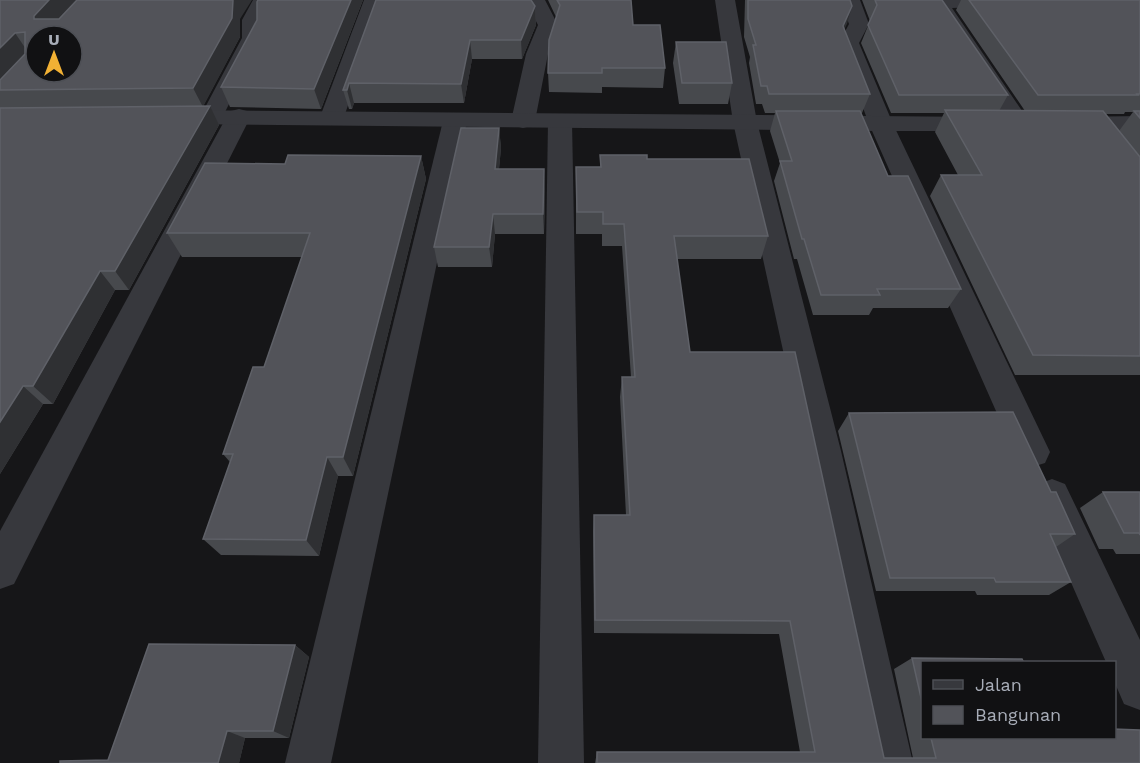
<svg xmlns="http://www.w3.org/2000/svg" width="1140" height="763" viewBox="0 0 1140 763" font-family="'Work Sans',sans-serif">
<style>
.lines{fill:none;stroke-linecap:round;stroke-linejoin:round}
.minor{fill:#37383d;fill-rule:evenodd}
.tertiary{fill:#37383d;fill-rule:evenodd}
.wall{fill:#47494d;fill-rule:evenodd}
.shaded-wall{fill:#2f3033}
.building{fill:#525359;stroke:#5f6168;stroke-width:1.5;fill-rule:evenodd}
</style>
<rect width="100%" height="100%" fill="#161618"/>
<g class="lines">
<g class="minor">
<polygon points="253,0 273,0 262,20 262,38 220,122 212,124 204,122 200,117 242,38 242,20"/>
<polygon points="364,0 384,0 344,117 340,122 332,124 324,122 320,117"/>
<polygon points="525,0 545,0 558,25 548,54 535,121 531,126 523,128 515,126 511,121 526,54 538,25"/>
<polygon points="715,0 735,0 757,122 841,451 913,763 867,763 805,451 733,122"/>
<polygon points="840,0 860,0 869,24 859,43 893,124 1050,452 1045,463 1032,467 1019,463 869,124 839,43 849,24"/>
<polygon points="1015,0 1012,4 1005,6 952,8 1031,124 1027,129 1019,131 1011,129 1007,124 933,11 932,5 939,0"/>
<polygon points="239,109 247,111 251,116 14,584 0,589 0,531 227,116 231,111"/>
<polygon points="455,114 463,116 467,121 331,763 285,763 443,121 447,116"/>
<polygon points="560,114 568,116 572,121 584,763 538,763 548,121 552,116"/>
<polygon points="1052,479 1065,484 1140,640 1140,710 1124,704 1114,681 1114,662 1106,662 1033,496 1039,484"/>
</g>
<g class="tertiary">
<polygon points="170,110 982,117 990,119 994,124 990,129 982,131 880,131 170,124 162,122 158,117 162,112"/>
<polygon points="1140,116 1140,130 1070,131 1062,129 1058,124 1062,119 1070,117"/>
</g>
</g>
<g class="wall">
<polygon points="0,0 240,19 240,37 203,106 219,125 129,290 115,290 53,404 43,404 0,474"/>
<polygon points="363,0 321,109 230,107 221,87 257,20"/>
<polygon points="376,0 535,6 536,25 522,59 472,59 464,103 354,103 352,109 349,109 343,90"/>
<polygon points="548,0 631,0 633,25 665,68 663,88 602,87 602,93 549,92 548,73 556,17"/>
<polygon points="745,0 850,0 852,6 844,29 870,94 862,113 860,113 888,176 961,289 948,308 873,308 869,315 813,315 797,259 794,259 774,181 780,163 770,131 775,113 765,113 762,104 756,104 749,63 750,57 744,37"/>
<path d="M 862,0 L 942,0 L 1008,95 L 999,111 L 1025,111 L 956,10 L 961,0 L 1140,0 L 1140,375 L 1015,375 L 930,196 L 941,175 L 958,175 L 935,132 L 944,113 L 891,113 L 861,43 L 870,21 ZM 1125,112 L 1133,112 L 1119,131 L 1105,114 L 1124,114 Z"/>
<polygon points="676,42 732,83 728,104 679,104 673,63"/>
<polygon points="499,128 501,148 499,169 545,189 544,234 495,234 492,267 438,267 434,247"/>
<polygon points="600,155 647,159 768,236 761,259 677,259 690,352 884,758 913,758 894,669 912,658 922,663 922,738 1114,738 1140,763 595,763 597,752 800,752 779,634 594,633 593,531 594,515 626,515 620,397 622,377 631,377 622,246 602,246 602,234 576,234 576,167 600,167"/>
<polygon points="421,156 426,179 353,476 338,476 319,556 221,555 203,539 230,462 223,454 264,367 302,257 182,257 167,233 285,164"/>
<polygon points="849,413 1051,492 1075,534 1056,547 1071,582 1049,595 977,595 975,591 876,591 838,431"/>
<polygon points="1103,492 1140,492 1140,554 1116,554 1113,549 1099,549 1080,508"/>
<polygon points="295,645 309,657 289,738 245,738 239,763 60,763 108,760"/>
</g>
<g class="shaded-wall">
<polygon points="49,0 77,0 46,34 34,19 34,16"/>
<polygon points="233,0 252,0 240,19 240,37 203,107 193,88"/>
<polygon points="351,0 363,0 321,109 314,89"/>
<polygon points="535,6 536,25 522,59 521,40"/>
<polygon points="852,6 847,24 837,44 843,26"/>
<polygon points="15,33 28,52 0,82 0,48"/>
<polygon points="470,40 472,59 464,103 461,84"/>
<polygon points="349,83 354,103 352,109 347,90"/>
<polygon points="210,106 219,125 129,290 115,271"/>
<polygon points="499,128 501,148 497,189 495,169"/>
<polygon points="421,156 426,179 353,476 343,457"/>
<polygon points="544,169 545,189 544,234 543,214"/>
<polygon points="493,214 495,234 492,267 489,247"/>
<polygon points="100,271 115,290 53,404 33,386"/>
<polygon points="23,386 43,404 0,474 0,422"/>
<polygon points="327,457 338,476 319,556 306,540"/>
<polygon points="295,645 309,657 289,738 273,731"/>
<polygon points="227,731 245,738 239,763 218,763"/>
</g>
<g class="building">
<path d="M 0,0 L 49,0 L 34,16 L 34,19 L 59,19 L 77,0 L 233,0 L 232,18 L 193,88 L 0,90 L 0,80 L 25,54 L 25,32 L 15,33 L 0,48 ZM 36,36 L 72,36 L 72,72 L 36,72 Z"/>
<polygon points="258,0 351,0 314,89 221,87 257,20 257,2"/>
<polygon points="376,0 531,0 535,6 521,40 470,40 461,84 349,83 347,90 343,90"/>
<polygon points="557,0 631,0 633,25 660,25 665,68 602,68 602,73 548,73 549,40 560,5"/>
<polygon points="748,0 850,0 852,6 843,26 870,94 769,94 767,86 761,86 753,45 756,45 748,19"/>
<polygon points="875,0 942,0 1008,95 899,95 868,25 877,5"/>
<polygon points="969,0 1140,0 1140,94 1137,94 1138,95 1038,95"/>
<polygon points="676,42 726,42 732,83 682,83"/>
<polygon points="210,106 115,271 100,271 33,386 23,386 0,422 0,108"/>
<polygon points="945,110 1103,111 1140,157 1140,356 1033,355 941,175 982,175"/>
<polygon points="776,111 860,111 888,176 908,176 961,289 877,289 880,295 821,295 804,239 802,239 780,161 792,161"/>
<polygon points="1134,111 1140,111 1140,118"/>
<polygon points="461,128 499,128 495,169 544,169 543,214 493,214 489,247 434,247"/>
<polygon points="288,155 421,156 343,457 327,457 306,540 203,539 233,454 223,454 253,367 264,367 310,233 167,233 205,163 285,164"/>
<polygon points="600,155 647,155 647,159 749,159 768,236 674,236 690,352 795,352 884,758 936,758 931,738 1114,738 1114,729 1140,730 1140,763 597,763 597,752 815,752 790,621 595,620 594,515 630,515 622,377 635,377 624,224 603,224 603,212 577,212 576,167 601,167"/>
<polygon points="1013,412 1051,492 1056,492 1075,534 1050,534 1071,582 996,582 994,578 890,578 849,413"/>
<polygon points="1103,492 1140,492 1140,535 1139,533 1124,533"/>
<polygon points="149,644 295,645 273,731 227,731 218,763 60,763 60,761 108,760"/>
<polygon points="912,658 1022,659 1024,663 922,663 922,702"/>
</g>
<rect x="921" y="661" width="195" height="78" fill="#111113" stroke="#4d4f55" stroke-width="1.5"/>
<rect x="933" y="680" width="30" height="9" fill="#37383d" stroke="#4d4f55" stroke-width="1.5"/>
<text x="975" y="691" font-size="18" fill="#a8adb8">Jalan</text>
<rect x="933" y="706" width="30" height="18" fill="#525359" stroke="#4d4f55" stroke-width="1.5"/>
<text x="975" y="721" font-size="18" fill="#a8adb8">Bangunan</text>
<g transform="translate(54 54)"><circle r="28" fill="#111113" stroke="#4d4f55" stroke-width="1.5"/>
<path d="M0-4.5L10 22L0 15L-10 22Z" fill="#f2b134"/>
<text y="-9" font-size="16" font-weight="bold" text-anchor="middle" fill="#a8adb8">U</text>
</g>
</svg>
